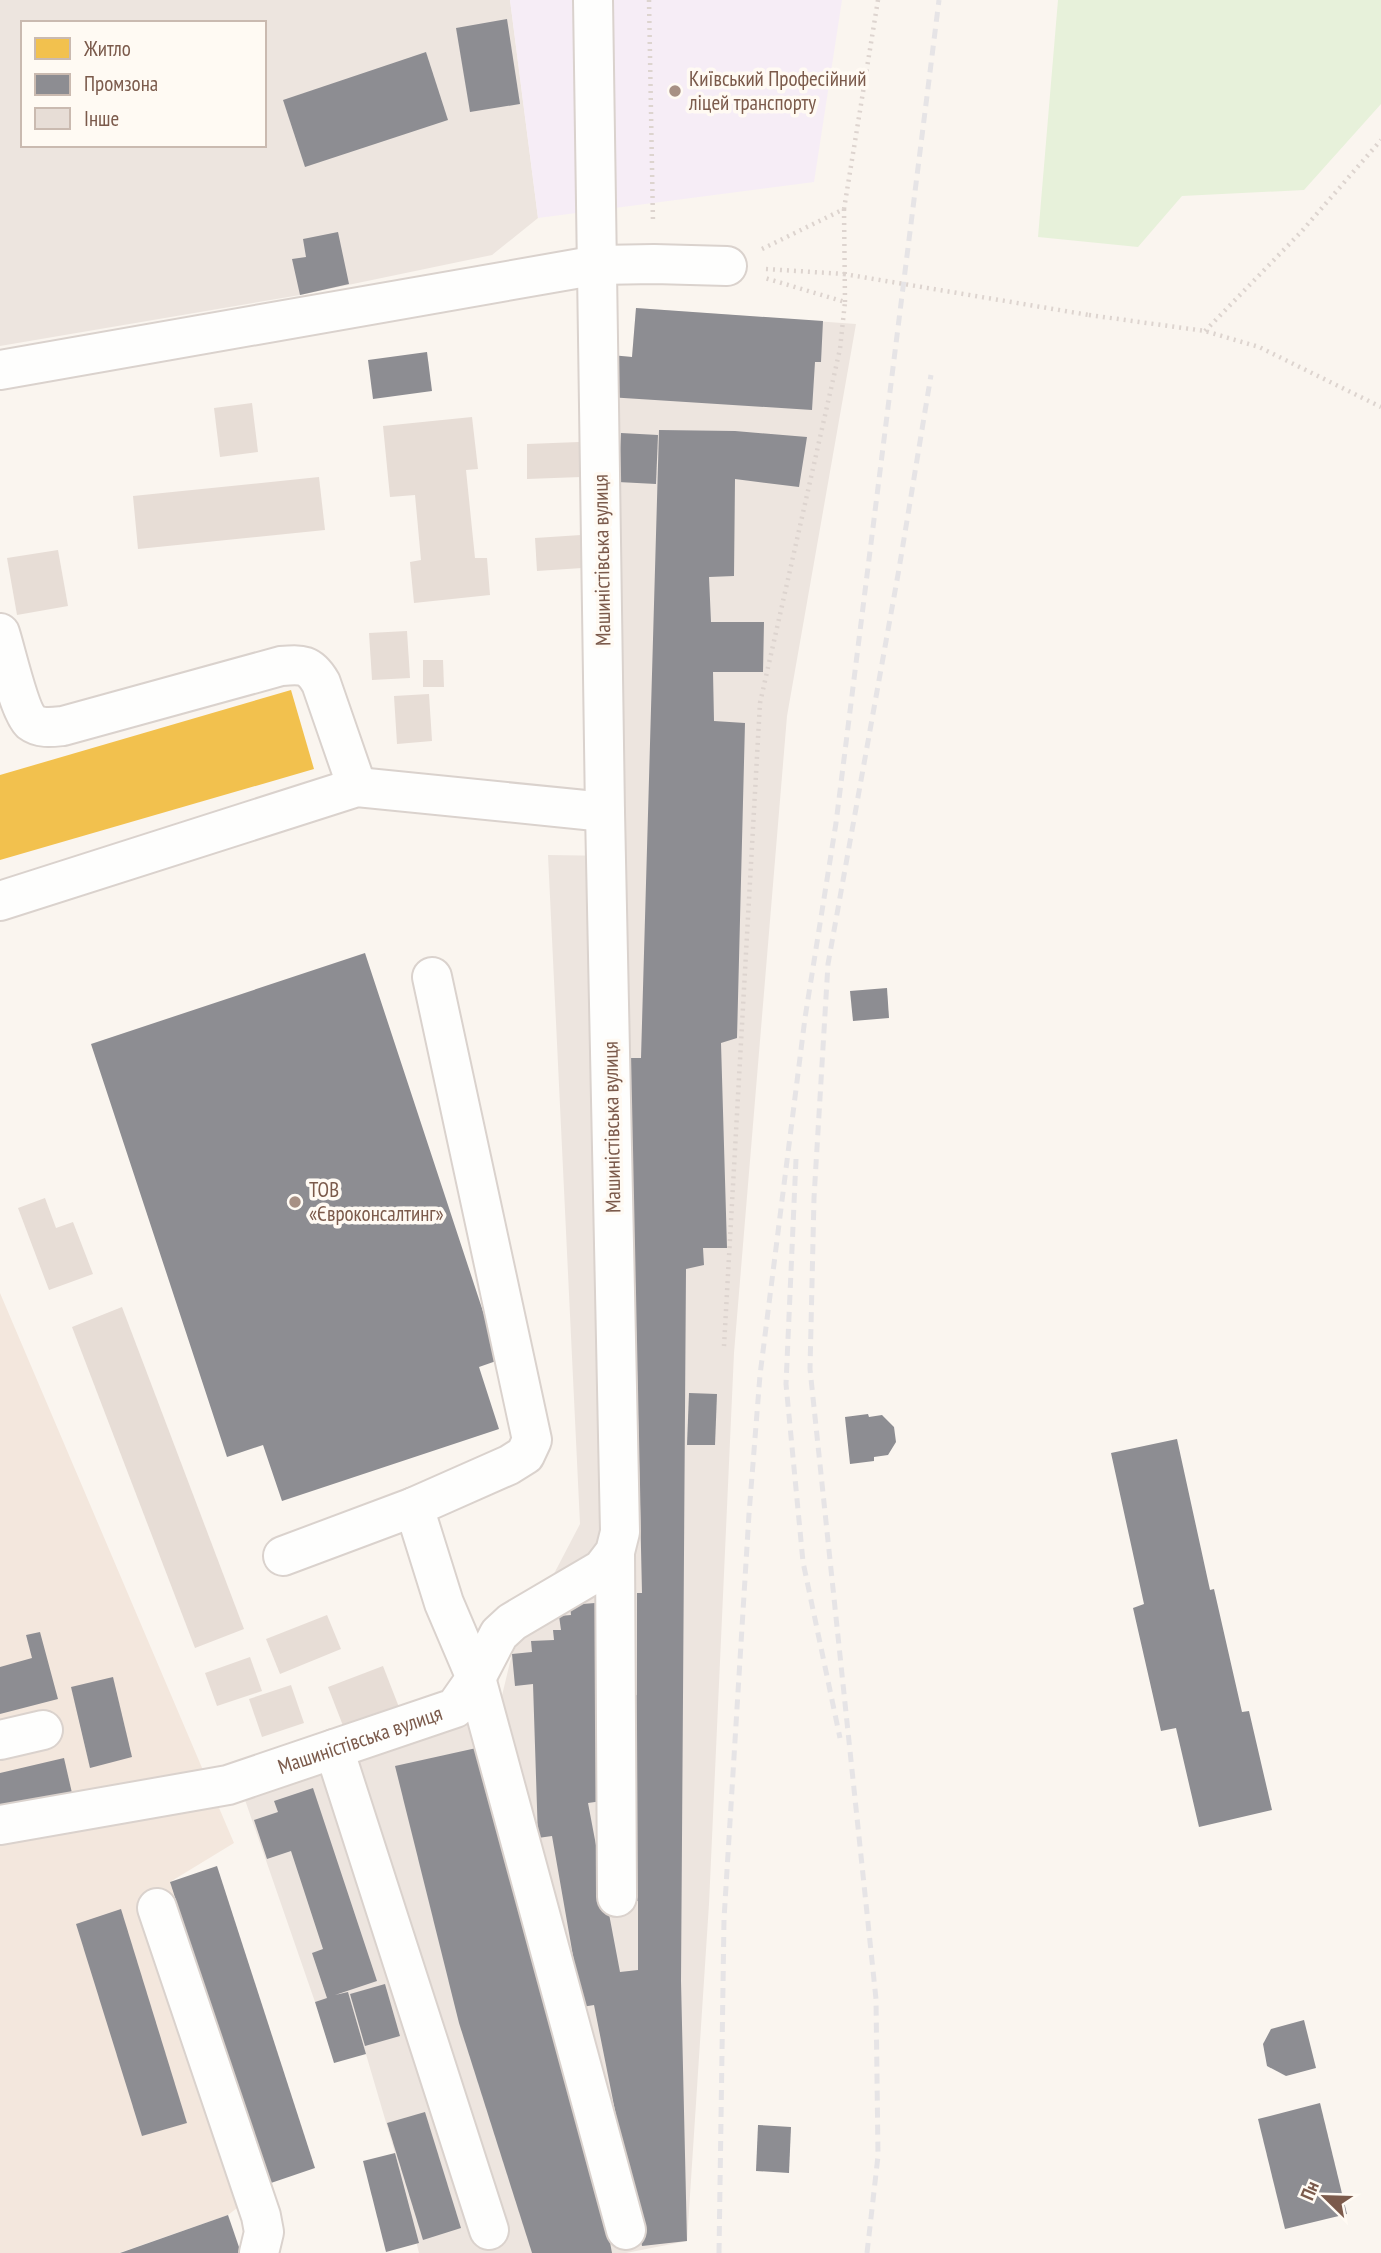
<svg xmlns="http://www.w3.org/2000/svg" width="1381" height="2253" viewBox="0 0 1381 2253" font-family="'PT Sans Narrow',sans-serif">
<style>
.residential{fill:#f3e7dd}
.industrial{fill:#ede5df;fill-rule:evenodd}
.education{fill:#f6edf6}
.green{fill:#e7f1da}
.homes{fill:#f2c14e}
.industry{fill:#8d8d92}
.building{fill:#e7ddd6}
.lines{fill:none;stroke-linecap:round;stroke-linejoin:round}
.minor-casing{stroke:#dad2cd;stroke-width:42}
.path{stroke:#ddd4cf;stroke-width:4.5;stroke-dasharray:2 5;stroke-linecap:butt}
.minor{stroke:#fefefd;stroke-width:38}
.rail{stroke:#e6e4e6;stroke-width:5;stroke-dasharray:10 7;stroke-linecap:butt}
.path-bridge{stroke:#ddd4cf;stroke-width:4.5;stroke-dasharray:2 5;stroke-linecap:butt}
.poi-dot{fill:#a79084;stroke:#fffaf3;stroke-width:2.5}
.labels{text-anchor:middle;stroke-width:7;stroke-linejoin:round;paint-order:stroke}
.poi-label{font-size:21px;fill:#7b5a4b;stroke:#fffaf3;text-anchor:start}
.street-label{font-size:21px;fill:#7b5a4b;stroke:#fffaf3}
</style>
<rect width="100%" height="100%" fill="#faf5ef"/>
<polygon class="residential" points="0,1293 234,1843 170,1882 210,2013 268,2184 228,2215 119,2253 0,2253"/>
<g class="industrial">
<path d="M 0,0 L 510,0 L 538,218 L 492,255 L 300,295 L 0,346 ZM 23,23 L 264,23 L 264,145 L 23,145 Z"/>
<polygon points="636,308 856,324 787,716 734,1353 709,1904 687,2241 626,2253 419,2253 395,2153 348,1993 315,2002 244,1797 499,1708 512,1654 580,1524 548,855 615,856 611,355 632,357"/>
</g>
<polygon class="education" points="510,0 842,0 814,182 538,218"/>
<polygon class="green" points="1058,0 1381,0 1381,104 1304,190 1182,196 1138,247 1038,237"/>
<polygon class="homes" points="291,690 314,769 0,860 0,775"/>
<g class="industry">
<polygon points="507,19 520,104 470,112 456,28"/>
<polygon points="426,52 448,120 305,167 283,100"/>
<polygon points="338,232 349,284 300,295 292,259 306,257 303,239"/>
<polygon points="636,308 823,321 821,362 815,362 812,410 608,397 611,355 632,357"/>
<polygon points="427,352 432,391 373,399 368,360"/>
<polygon points="659,430 735,431 807,437 799,487 735,479 734,576 709,577 711,622 764,622 763,672 713,672 714,721 745,723 737,1038 721,1043 727,1248 703,1248 704,1265 686,1269 681,1981 687,2241 642,2246 594,2005 582,2007 552,1836 538,1838 533,1684 515,1686 512,1654 532,1652 531,1641 554,1640 553,1630 561,1630 559,1616 571,1615 570,1605 595,1603 602,1801 588,1803 620,1972 638,1970 638,1901 632,1901 631,1695 637,1695 637,1593 642,1593 630,1058 641,1058"/>
<polygon points="621,433 658,435 656,484 618,482"/>
<polygon points="365,953 499,1360 479,1367 499,1429 282,1501 263,1445 227,1457 91,1044"/>
<polygon points="887,988 889,1018 853,1021 850,991"/>
<polygon points="689,1393 717,1394 715,1445 687,1445"/>
<polygon points="868,1414 869,1417 882,1415 894,1427 896,1442 888,1455 874,1457 874,1461 850,1464 845,1417"/>
<polygon points="1177,1439 1210,1590 1214,1589 1242,1712 1249,1711 1272,1810 1199,1827 1176,1728 1161,1731 1133,1608 1144,1604 1111,1453"/>
<polygon points="40,1632 58,1699 0,1714 0,1667 32,1658 26,1635"/>
<polygon points="113,1677 132,1757 90,1768 71,1687"/>
<polygon points="481,1747 585,2108 612,2253 532,2253 459,2023 395,1766"/>
<polygon points="64,1758 72,1793 0,1809 0,1773"/>
<polygon points="313,1788 377,1981 335,1995 348,1992 366,2054 334,2063 315,2002 327,1998 312,1953 323,1949 291,1851 267,1859 254,1820 278,1812 274,1801"/>
<polygon points="217,1866 315,2168 268,2184 170,1882"/>
<polygon points="121,1909 187,2123 142,2136 76,1924"/>
<polygon points="385,1984 400,2036 365,2046 350,1994"/>
<polygon points="1304,2020 1316,2068 1286,2076 1267,2066 1263,2044 1271,2029"/>
<polygon points="1320,2103 1347,2214 1285,2229 1258,2119"/>
<polygon points="425,2112 461,2228 423,2240 387,2123"/>
<polygon points="758,2125 791,2127 789,2173 756,2171"/>
<polygon points="395,2153 419,2243 386,2252 363,2161"/>
<polygon points="228,2215 241,2253 120,2253"/>
</g>
<g class="building">
<polygon points="252,403 258,452 220,457 214,408"/>
<polygon points="472,417 478,469 466,470 475,558 487,558 490,595 414,603 410,562 421,560 415,495 390,497 383,426"/>
<polygon points="579,442 581,477 527,479 527,444"/>
<polygon points="319,477 325,530 138,549 133,496"/>
<polygon points="581,535 582,568 537,571 535,538"/>
<polygon points="58,550 68,606 17,615 7,558"/>
<polygon points="407,631 410,678 372,680 369,633"/>
<polygon points="423,660 443,660 444,687 423,687"/>
<polygon points="429,694 432,741 397,744 394,696"/>
<polygon points="45,1198 56,1228 73,1222 93,1274 49,1290 18,1208"/>
<polygon points="122,1307 244,1629 195,1648 72,1327"/>
<polygon points="327,1615 341,1649 280,1674 266,1639"/>
<polygon points="250,1657 262,1691 217,1706 205,1673"/>
<polygon points="383,1666 402,1715 347,1736 328,1687"/>
<polygon points="291,1685 304,1723 262,1737 249,1699"/>
</g>
<g class="lines">
<g class="minor-casing">
<g id="minor">
<polyline points="0,370 598,265 654,264 727,266"/>
<path d="M 0,633 C 6,651 19,711 31,722 C 40,729 53,727 63,726 L 281,666 C 302,664 310,664 321,683 L 357,787"/>
<polyline points="0,901 357,787 605,812"/>
<polyline points="432,977 532,1440 525,1455 509,1465 414,1507 444,1603 476,1678 626,2230"/>
<polyline points="615,1552 617,1897"/>
<polyline points="283,1556 414,1507"/>
<polyline points="0,1740 43,1730"/>
<polyline points="334,1749 489,2230"/>
<path id="s1" d="M 0,1825 L 228,1785 L 455,1708 L 476,1678 L 499,1634 L 512,1622 L 602,1569 L 615,1552 L 620,1532 L 605,812 L 593,0"/>
<polyline points="157,1908 261,2216 264,2232 259,2253"/>
</g>
</g>
<g class="path">
<polyline points="649,0 653,223"/>
<polyline points="844,209 845,302"/>
<polyline points="762,249 844,209 878,0"/>
<polyline points="766,269 844,274"/>
<polyline points="1089,315 1205,331 1259,347 1381,407"/>
<polyline points="1205,331 1301,232 1381,140"/>
<polyline points="724,1346 760,703 840,349 845,302 765,278"/>
</g>
<use href="#minor" class="minor"/>
<g class="rail">
<polyline points="796,1159 786,1384 803,1562 840,1738"/>
<polyline points="719,2253 724,1919 749,1514 760,1375 805,1018 836,823 939,0"/>
<polyline points="867,2253 878,2156 876,1999 810,1369 814,1198 828,964 899,569 931,375"/>
</g>
<polyline class="path-bridge" points="844,274 1089,315"/>
</g>
<g class="poi-dot">
<circle cx="675" cy="91" r="7"/>
<circle cx="295" cy="1202" r="7"/>
</g>
<g class="labels">
<g class="poi-label">
<text x="689" y="86">Київський Професійний<tspan x="689" dy="24">ліцей транспорту</tspan></text>
<text x="309" y="1197">ТОВ<tspan x="309" dy="24">«Євроконсалтинг»</tspan></text>
</g>
<g class="street-label">
<text transform="translate(602 560) rotate(-91)" y="7">Машиністівська вулиця</text>
<text transform="translate(612 1127) rotate(-91)" y="7">Машиністівська вулиця</text>
<text dy="7" stroke="none"><textPath href="#s1" startOffset="371">Машиністівська вулиця</textPath></text>
</g>
</g>
<rect x="21" y="21" width="245" height="126" fill="#fffaf3" stroke="#cabab0" stroke-width="2"/>
<rect x="35" y="38" width="35" height="21" fill="#f2c14e" stroke="#cabab0" stroke-width="2"/>
<text x="84" y="56" font-size="21" fill="#7b5a4b">Житло</text>
<rect x="35" y="74" width="35" height="21" fill="#8d8d92" stroke="#cabab0" stroke-width="2"/>
<text x="84" y="91" font-size="21" fill="#7b5a4b">Промзона</text>
<rect x="35" y="108" width="35" height="21" fill="#e7ddd6" stroke="#cabab0" stroke-width="2"/>
<text x="84" y="126" font-size="21" fill="#7b5a4b">Інше</text>
<g transform="translate(1325 2197) rotate(293)" stroke="#fffaf3" stroke-width="5" paint-order="stroke">
<path d="M0-5L12 26L0 18L-12 26Z" fill="#7b5a4b"/>
<text y="-10" font-size="19" font-weight="bold" text-anchor="middle" fill="#7b5a4b">Пн</text>
</g>
</svg>
